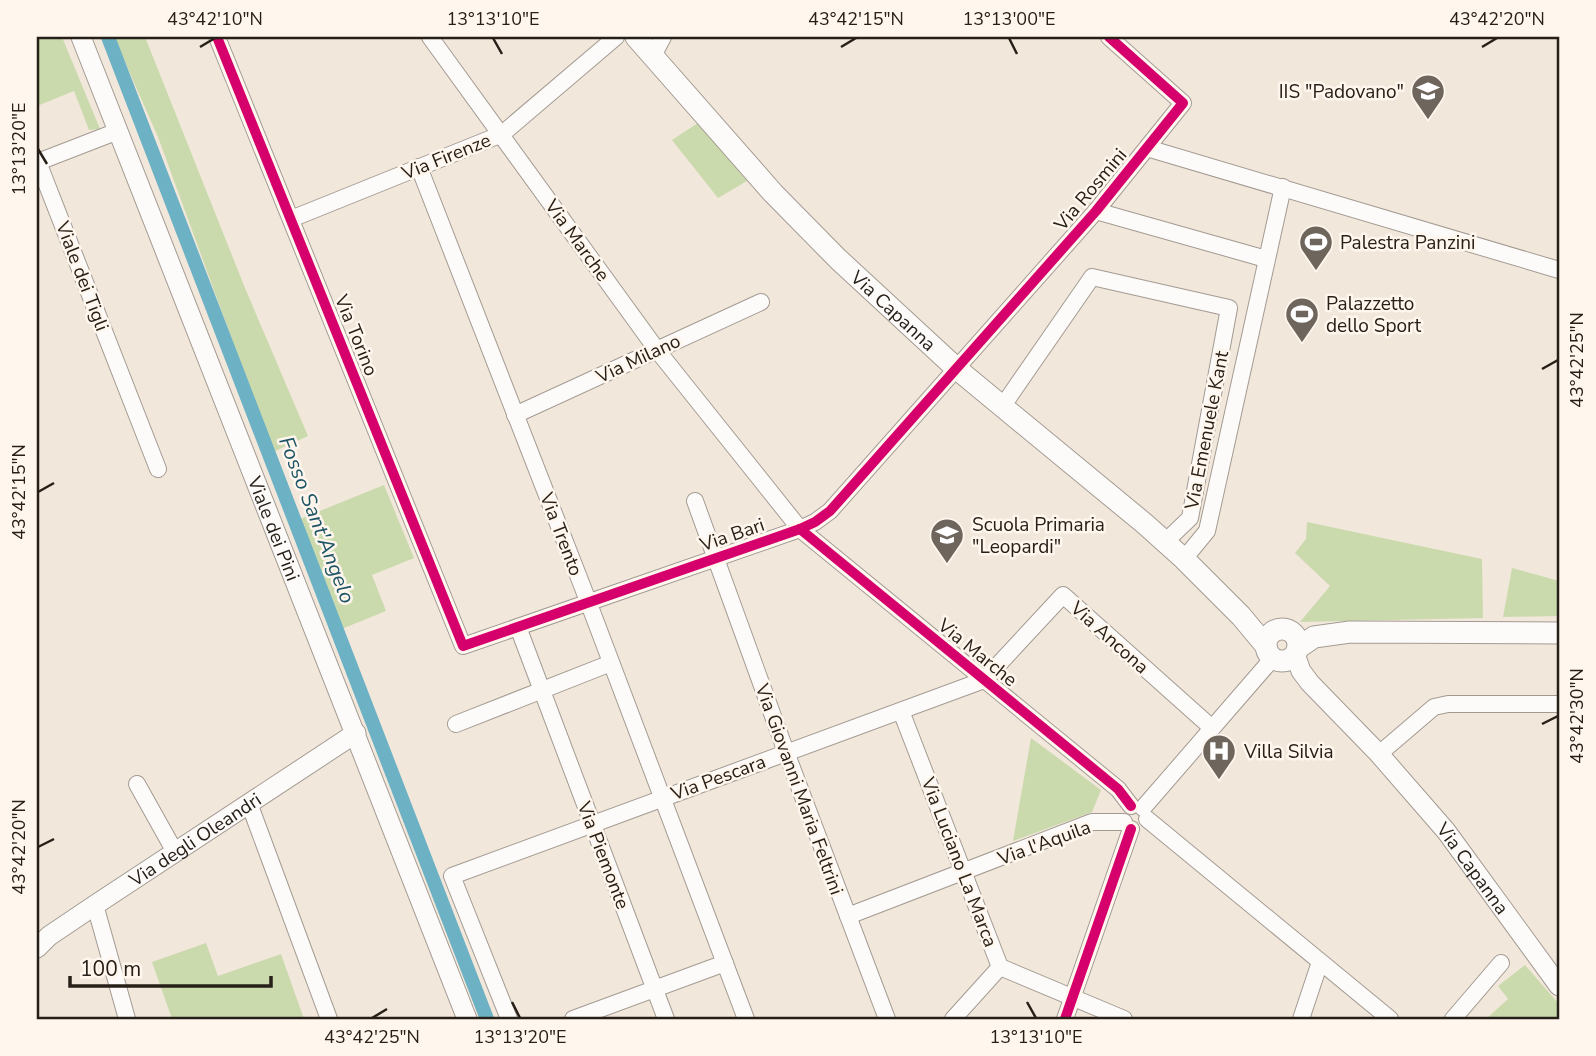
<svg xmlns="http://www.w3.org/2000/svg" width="1596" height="1056" viewBox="0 0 1596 1056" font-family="'Nunito Sans',sans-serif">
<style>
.green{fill:#cadaad}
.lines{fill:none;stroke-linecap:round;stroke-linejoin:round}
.canal{stroke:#6db1c5;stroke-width:14}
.minor-casing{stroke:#a39b92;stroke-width:18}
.tertiary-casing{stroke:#a39b92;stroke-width:21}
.secondary-casing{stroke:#a39b92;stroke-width:23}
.minor{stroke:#fdfbfa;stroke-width:16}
.tertiary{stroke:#fdfbfa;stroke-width:19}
.secondary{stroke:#fdfbfa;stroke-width:21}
.cycleway-casing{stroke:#fff6ed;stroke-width:15}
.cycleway{stroke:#d6006c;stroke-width:10}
.ticks{fill:none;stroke:#272018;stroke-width:2.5}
.labels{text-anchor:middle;stroke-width:5;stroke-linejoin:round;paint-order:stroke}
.poi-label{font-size:19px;fill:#272018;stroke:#fff6ed;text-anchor:start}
.street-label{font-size:19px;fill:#272018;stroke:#fff6ed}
.water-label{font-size:21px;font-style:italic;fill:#1d5466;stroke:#fff6ed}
.neatline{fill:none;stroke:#272018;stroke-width:2.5}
.ticks-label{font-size:18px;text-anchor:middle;fill:#272018}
</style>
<rect width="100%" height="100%" fill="#f2e7db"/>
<g class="green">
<polygon points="37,37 62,37 100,129 89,130 74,91 37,106"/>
<polygon points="114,37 145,37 245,288 308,436 273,452 158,137"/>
<polygon points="698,123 747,181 718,198 672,140"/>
<polygon points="384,485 414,558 372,575 386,611 339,630 295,521"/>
<polygon points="1307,522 1482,559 1483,618 1300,622 1330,586 1295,553 1306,539"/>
<polygon points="1512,568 1559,581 1559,616 1503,617"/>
<polygon points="1031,738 1101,790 1092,812 1013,841"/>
<polygon points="206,943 218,976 281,954 304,1019 172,1019 152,962"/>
<polygon points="1525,965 1559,1004 1559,1019 1486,1019 1508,999 1498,986"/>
</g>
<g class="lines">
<polyline class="canal" points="108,37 487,1019"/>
<g class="minor-casing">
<g id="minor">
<polyline points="217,37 463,646 800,529 815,522 830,511 1096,211 1183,103 1109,37"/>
<polyline points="430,37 657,350 800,529 1118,789 1131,806"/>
<polyline points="653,56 663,37"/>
<polyline points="118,131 38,162 158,469"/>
<polyline points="1147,148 1559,270"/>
<polyline points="419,167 583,588 746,1019"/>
<polyline points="1096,211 1266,259"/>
<polyline points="291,219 502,134 616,37"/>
<polyline points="1002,407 1092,277 1229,308 1190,518 1165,542"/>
<polyline points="515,415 761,302"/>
<polyline points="695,501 786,752 887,1019"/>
<polyline points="1184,559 1207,531 1283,187"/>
<polyline points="518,627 666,1019"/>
<polyline points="901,711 1000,967 1124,1019"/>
<polyline points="456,724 611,663"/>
<polyline points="1379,754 1434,707 1448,704 1559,704"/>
<polyline points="137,784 175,852"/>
<polyline points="249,803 329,1019"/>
<polyline points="1143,808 1273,658"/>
<polyline points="1147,819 1390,1019"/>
<polyline points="95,905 127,1019"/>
<polyline points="848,916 1092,822 1124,822"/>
<polyline points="509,1019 452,876 984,680 1063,595 1212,728"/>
<polyline points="573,1019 725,963"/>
<polyline points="953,1019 1000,967"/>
<polyline points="1065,1019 1131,829"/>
<polyline points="1301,1019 1320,962"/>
<polyline points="1453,1019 1501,963"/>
</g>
</g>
<g class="tertiary-casing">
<g id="tertiary">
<path id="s1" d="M 81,37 L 467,1019"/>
<path id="s2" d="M 1295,654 L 1301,671 L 1310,683 L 1379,754 L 1446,831 L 1559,986"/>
<path id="s3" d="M 37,948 L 49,936 L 95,905 L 356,733"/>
</g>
</g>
<g class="secondary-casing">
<g id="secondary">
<path id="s4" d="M 636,37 L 773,193 L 838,259 L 957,369 L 1145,524 L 1184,559 L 1241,616 L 1266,646"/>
<circle cx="1282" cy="645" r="16"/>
<polyline points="1298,648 1314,637 1350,632 1559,633"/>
</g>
</g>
<use href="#minor" class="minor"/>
<use href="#tertiary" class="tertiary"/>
<use href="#secondary" class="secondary"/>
<g class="cycleway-casing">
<g id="cycleway">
<polyline points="217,37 463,646 800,529 815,522 830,511 1096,211 1183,103 1109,37"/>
<polyline points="800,529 1118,789 1131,806"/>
<polyline points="1065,1019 1131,829"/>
</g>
</g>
<use href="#cycleway" class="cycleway"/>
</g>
<path class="ticks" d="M 493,38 L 502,54M 1009,38 L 1017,54M 200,47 L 215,38M 841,47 L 856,38M 1482,47 L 1497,38M 38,149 L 47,164M 1542,369 L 1558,360M 38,492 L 54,483M 1542,724 L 1558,716M 38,847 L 54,839M 512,1002 L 520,1018M 1027,1002 L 1036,1018M 372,1018 L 387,1009"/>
<defs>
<g id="school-pin" transform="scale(1.75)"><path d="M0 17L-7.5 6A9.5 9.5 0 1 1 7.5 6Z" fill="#6e665c" stroke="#fff6ed"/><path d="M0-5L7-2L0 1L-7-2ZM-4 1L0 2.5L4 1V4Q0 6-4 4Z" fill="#fff"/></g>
<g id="stadium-pin" transform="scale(1.75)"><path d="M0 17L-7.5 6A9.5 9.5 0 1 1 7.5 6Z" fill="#6e665c" stroke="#fff6ed"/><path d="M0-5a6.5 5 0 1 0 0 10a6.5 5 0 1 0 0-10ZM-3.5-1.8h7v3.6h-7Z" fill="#fff"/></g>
<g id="hospital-pin" transform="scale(1.75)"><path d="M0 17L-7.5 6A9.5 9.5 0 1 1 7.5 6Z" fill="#6e665c" stroke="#fff6ed"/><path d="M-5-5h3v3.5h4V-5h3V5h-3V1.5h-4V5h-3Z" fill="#fff"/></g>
</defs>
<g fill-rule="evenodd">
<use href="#school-pin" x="1428" y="91"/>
<use href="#stadium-pin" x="1316" y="242"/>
<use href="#stadium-pin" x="1302" y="314"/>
<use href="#school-pin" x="947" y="535"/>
<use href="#hospital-pin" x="1219" y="751"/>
</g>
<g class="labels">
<g class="poi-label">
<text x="1404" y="98" text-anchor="end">IIS "Padovano"</text>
<text x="1340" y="249">Palestra Panzini</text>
<text x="1326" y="310">Palazzetto<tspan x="1326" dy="22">dello Sport</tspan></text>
<text x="972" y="531">Scuola Primaria<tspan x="972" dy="22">"Leopardi"</tspan></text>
<text x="1244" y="758">Villa Silvia</text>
</g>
<g class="street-label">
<text transform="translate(446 156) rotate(-22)" y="7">Via Firenze</text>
<text transform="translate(1090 189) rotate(-50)" y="7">Via Rosmini</text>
<text transform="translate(578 240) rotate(54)" y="7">Via Marche</text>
<text transform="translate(83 276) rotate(69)" y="7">Viale dei Tigli</text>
<text dy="7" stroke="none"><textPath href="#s4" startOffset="376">Via Capanna</textPath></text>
<text transform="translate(357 335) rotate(68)" y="7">Via Torino</text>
<text transform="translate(638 358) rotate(-25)" y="7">Via Milano</text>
<text transform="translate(1206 430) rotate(-79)" y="7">Via Emenuele Kant</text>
<text dy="7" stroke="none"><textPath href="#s1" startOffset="528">Viale dei Pini</textPath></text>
<text transform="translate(562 534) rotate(69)" y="7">Via Trento</text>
<text transform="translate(732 534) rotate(-19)" y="7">Via Bari</text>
<text transform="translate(1110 637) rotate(42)" y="7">Via Ancona</text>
<text transform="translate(978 652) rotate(39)" y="7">Via Marche</text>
<text transform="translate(718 777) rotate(-20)" y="7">Via Pescara</text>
<text transform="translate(800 789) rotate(70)" y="7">Via Giovanni Maria Feltrini</text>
<text dy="7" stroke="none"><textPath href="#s3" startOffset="192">Via degli Oleandri</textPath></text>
<text transform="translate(1044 842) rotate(-20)" y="7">Via l'Aquila</text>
<text transform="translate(604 855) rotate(69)" y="7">Via Piemonte</text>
<text transform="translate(960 862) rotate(69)" y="7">Via Luciano La Marca</text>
<text dy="7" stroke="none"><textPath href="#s2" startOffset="280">Via Capanna</textPath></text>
</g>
<g class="water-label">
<text transform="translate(317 520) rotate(69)" y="7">Fosso Sant'Angelo</text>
</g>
</g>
<rect width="1596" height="1056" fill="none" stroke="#fff6ed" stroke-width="77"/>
<path d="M70 976v10h201v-10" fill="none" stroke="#272018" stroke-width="3.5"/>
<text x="80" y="976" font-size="21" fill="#272018" stroke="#fff6ed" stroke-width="5" paint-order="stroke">100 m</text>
<rect x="38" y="38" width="1520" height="980" class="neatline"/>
<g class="ticks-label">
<text x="215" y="25">43°42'10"N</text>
<text x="493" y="25">13°13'10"E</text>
<text x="856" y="25">43°42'15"N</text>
<text x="1009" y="25">13°13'00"E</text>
<text x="1497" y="25">43°42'20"N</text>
<text transform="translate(19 149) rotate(-90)" y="6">13°13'20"E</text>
<text transform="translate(1577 360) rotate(-90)" y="6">43°42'25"N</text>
<text transform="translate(19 492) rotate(-90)" y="6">43°42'15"N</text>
<text transform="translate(1577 716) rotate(-90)" y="6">43°42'30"N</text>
<text transform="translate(19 847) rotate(-90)" y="6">43°42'20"N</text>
<text x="372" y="1043">43°42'25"N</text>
<text x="520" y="1043">13°13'20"E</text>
<text x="1036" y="1043">13°13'10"E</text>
</g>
</svg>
